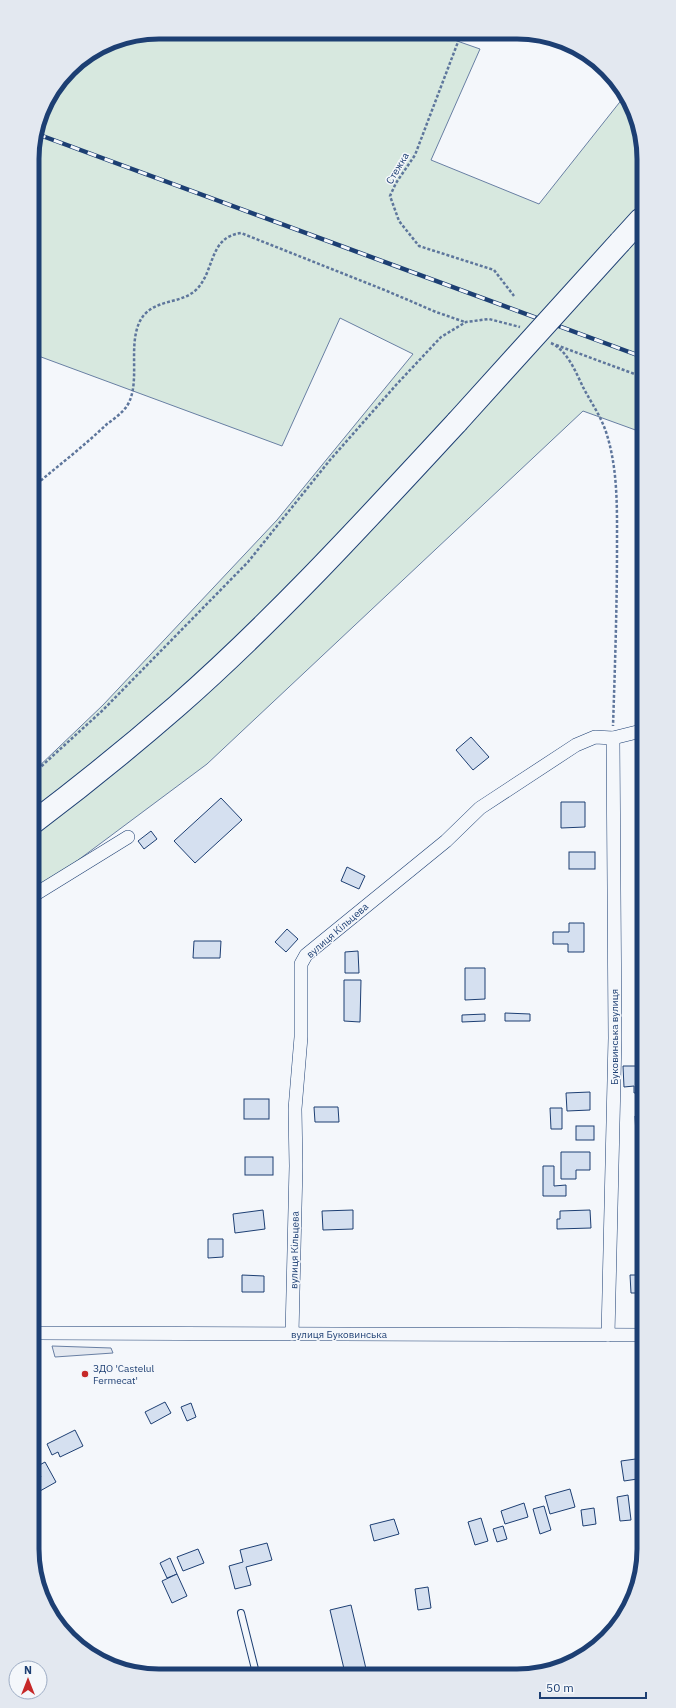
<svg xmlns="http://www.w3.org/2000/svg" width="676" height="1708" viewBox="0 0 676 1708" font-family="'IBM Plex Sans',sans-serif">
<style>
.green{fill:#d7e8df;stroke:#687fa3}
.parking{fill:#e3e8f0;stroke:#687fa3}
.building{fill:#d5e0f0;stroke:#1d3f73}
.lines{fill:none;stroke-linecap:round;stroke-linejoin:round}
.lane-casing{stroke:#1d3f73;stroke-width:8}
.street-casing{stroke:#1d3f73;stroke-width:14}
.highway-casing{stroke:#1d3f73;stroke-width:24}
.path{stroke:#5e769c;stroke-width:2.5;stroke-dasharray:3 2;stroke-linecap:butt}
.lane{stroke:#f4f7fb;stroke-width:6}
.street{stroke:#f4f7fb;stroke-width:13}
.highway{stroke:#f4f7fb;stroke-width:22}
.rail-casing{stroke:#1d3f73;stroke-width:4.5}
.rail{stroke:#f4f7fb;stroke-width:3;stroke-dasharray:9;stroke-linecap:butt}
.highway-bridge-casing{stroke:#1d3f73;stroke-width:24;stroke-linecap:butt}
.highway-bridge{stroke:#f4f7fb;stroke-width:22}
.poi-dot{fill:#c62828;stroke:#f4f7fb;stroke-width:1.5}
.labels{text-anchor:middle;stroke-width:3;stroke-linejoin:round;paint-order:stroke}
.street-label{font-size:10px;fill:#1d3f73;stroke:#f4f7fb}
.poi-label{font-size:10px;fill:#1d3f73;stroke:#f4f7fb;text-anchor:start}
.rim{fill:none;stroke:#1d3f73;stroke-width:5}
</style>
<rect width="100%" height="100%" fill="#f4f7fb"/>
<polygon class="green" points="159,32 437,34 480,49 431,160 539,204 623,98 640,126 641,432 583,411 207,764 34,893 34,771 103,705 277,520 413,354 340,318 282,446 33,354 32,150 45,102 75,64 110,42"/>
<polygon class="parking" points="52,1346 111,1348 113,1353 55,1357"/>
<g class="building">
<polygon points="471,737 489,757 473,770 456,750"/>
<polygon points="221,798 242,820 195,863 174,841"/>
<polygon points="639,801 642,801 642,825 638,825"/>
<polygon points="561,802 585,802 585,827 561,828"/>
<polygon points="151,831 157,839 144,849 138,841"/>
<rect x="569" y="852" width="26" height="17"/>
<polygon points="347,867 365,876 359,889 341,881"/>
<polygon points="569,923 584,923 584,952 568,952 568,944 553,944 553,932 569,932"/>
<polygon points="287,929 298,939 286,952 275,942"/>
<polygon points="194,941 221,941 220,958 193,958"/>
<polygon points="358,951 359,973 345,973 345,952"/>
<polygon points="465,968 485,968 485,999 465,1000"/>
<polygon points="344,980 361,980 360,1022 344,1021"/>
<polygon points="505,1013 530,1014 530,1021 505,1021"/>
<polygon points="485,1014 485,1021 462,1022 462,1015"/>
<polygon points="623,1066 642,1066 642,1092 634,1093 634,1086 624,1087"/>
<polygon points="590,1092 590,1110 567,1111 566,1093"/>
<rect x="244" y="1099" width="25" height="20"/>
<polygon points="314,1107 338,1107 339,1122 315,1122"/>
<polygon points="550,1108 562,1108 562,1129 551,1129"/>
<polygon points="635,1116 643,1116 643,1135 636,1135"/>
<rect x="576" y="1126" width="18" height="14"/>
<polygon points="561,1152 590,1152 590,1170 576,1170 576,1179 561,1179"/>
<rect x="245" y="1157" width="28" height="18"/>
<polygon points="543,1166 554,1166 554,1186 566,1185 566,1196 543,1196"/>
<rect x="636" y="1178" width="7" height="16"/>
<polygon points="263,1210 265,1229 235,1233 233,1214"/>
<polygon points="353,1210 353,1229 323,1230 322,1211"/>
<polygon points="590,1210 591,1228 557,1229 557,1219 560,1219 560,1211"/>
<polygon points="208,1239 223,1239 223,1257 208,1258"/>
<polygon points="242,1275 264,1276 264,1292 242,1292"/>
<polygon points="630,1275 643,1275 643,1293 631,1293"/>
<polygon points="165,1402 171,1413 151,1424 145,1412"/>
<polygon points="191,1403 196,1417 187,1421 181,1407"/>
<polygon points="75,1430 83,1446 60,1457 58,1452 52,1455 47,1444"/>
<polygon points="643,1458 644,1478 624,1481 621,1461"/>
<polygon points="45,1462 56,1482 40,1491 36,1484 36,1480 41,1477 36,1467"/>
<polygon points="570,1489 575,1507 550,1514 545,1496"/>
<polygon points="628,1495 631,1520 620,1521 617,1497"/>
<polygon points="524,1503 528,1517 505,1524 501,1511"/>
<polygon points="544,1506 551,1530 540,1534 533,1509"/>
<polygon points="594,1508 596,1524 583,1526 581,1510"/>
<polygon points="481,1518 488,1541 475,1545 468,1522"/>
<polygon points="394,1519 399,1534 374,1541 370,1525"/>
<polygon points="503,1526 507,1539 497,1542 493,1529"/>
<polygon points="267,1543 272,1560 246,1567 251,1585 235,1589 229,1566 243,1562 240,1550"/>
<polygon points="198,1549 204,1563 183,1571 177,1557"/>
<polygon points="170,1558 177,1574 167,1578 160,1563"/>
<polygon points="177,1574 187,1596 172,1603 162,1581"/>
<polygon points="428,1587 431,1608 418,1610 415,1589"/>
<polygon points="351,1605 367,1673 345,1673 330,1610"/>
</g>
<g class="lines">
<g class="lane-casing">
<polyline id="lane" points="241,1613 256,1673"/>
</g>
<g class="street-casing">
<g id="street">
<polyline points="34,895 128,837"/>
<polyline points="36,1333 643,1335"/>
<polyline points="292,1334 296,1166 295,1109 301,1037 301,964 306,955 446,841 480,808 576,745 595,737 613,738 641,731"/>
<polyline points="608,1335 615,1038 613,738"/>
</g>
</g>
<g class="highway-casing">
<g id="highway">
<polyline points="620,242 640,220"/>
<path d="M 34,822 C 83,785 131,746 177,706 C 277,618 367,519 457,422"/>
</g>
</g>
<g class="path">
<polyline points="461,34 415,155 396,183 390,196 399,221 419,246 494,270 514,296"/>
<path d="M 551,343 C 568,351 576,373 584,389 C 592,404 602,418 607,435 C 618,471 617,509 617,546 C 617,606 615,666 613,726"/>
<polyline points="556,345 640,376"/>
<path d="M 33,487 C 58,466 84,446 107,424 C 114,419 122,413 127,406 C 141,383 128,349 139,323 C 151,297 180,306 197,289 C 215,270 209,237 241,233 L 387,291 L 436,312 L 465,322"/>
<polyline points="34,773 103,710 248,562 330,460 396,385 441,337 466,322 489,319 520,327"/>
</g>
<use href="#lane" class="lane"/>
<use href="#street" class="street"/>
<use href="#highway" class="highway"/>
<g class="rail-casing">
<polyline id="rail" points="37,134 640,356"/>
</g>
<use href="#rail" class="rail"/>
<g class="highway-bridge-casing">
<polyline id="highway-bridge" points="457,422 620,242"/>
</g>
<use href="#highway-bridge" class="highway-bridge"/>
</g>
<circle class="poi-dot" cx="85" cy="1374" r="4"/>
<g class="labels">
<g class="street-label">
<text transform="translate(397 168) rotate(-59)" y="4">Стежка</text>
<text transform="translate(337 930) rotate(-41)" y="4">вулиця Кільцева</text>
<text transform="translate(614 1037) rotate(-90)" y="4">Буковинська вулиця</text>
<text transform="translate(294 1250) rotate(-89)" y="4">вулиця Кільцева</text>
<text x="339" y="1338">вулиця Буковинська</text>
</g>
<g class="poi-label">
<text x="93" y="1372">ЗДО 'Castelul<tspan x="93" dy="12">Fermecat'</tspan></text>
</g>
</g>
<path d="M0 0H676V1708H0ZM159 39H517A120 120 0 0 1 637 159V1549A120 120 0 0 1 517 1669H159A120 120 0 0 1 39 1549V159A120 120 0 0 1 159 39Z" fill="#e3e8f0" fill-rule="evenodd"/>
<path class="rim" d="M159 39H517A120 120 0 0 1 637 159V1549A120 120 0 0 1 517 1669H159A120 120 0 0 1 39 1549V159A120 120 0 0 1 159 39Z"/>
<g transform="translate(28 1680)"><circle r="19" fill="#f4f7fb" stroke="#9eadc5"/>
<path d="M0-3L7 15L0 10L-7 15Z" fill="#c62828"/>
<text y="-6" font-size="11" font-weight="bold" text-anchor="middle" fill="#1d3f73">N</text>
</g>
<path d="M540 1692v6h106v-6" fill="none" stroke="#1d3f73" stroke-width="2"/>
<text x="546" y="1692" font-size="12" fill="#1d3f73" stroke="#f4f7fb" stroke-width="3" paint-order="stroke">50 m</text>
</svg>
